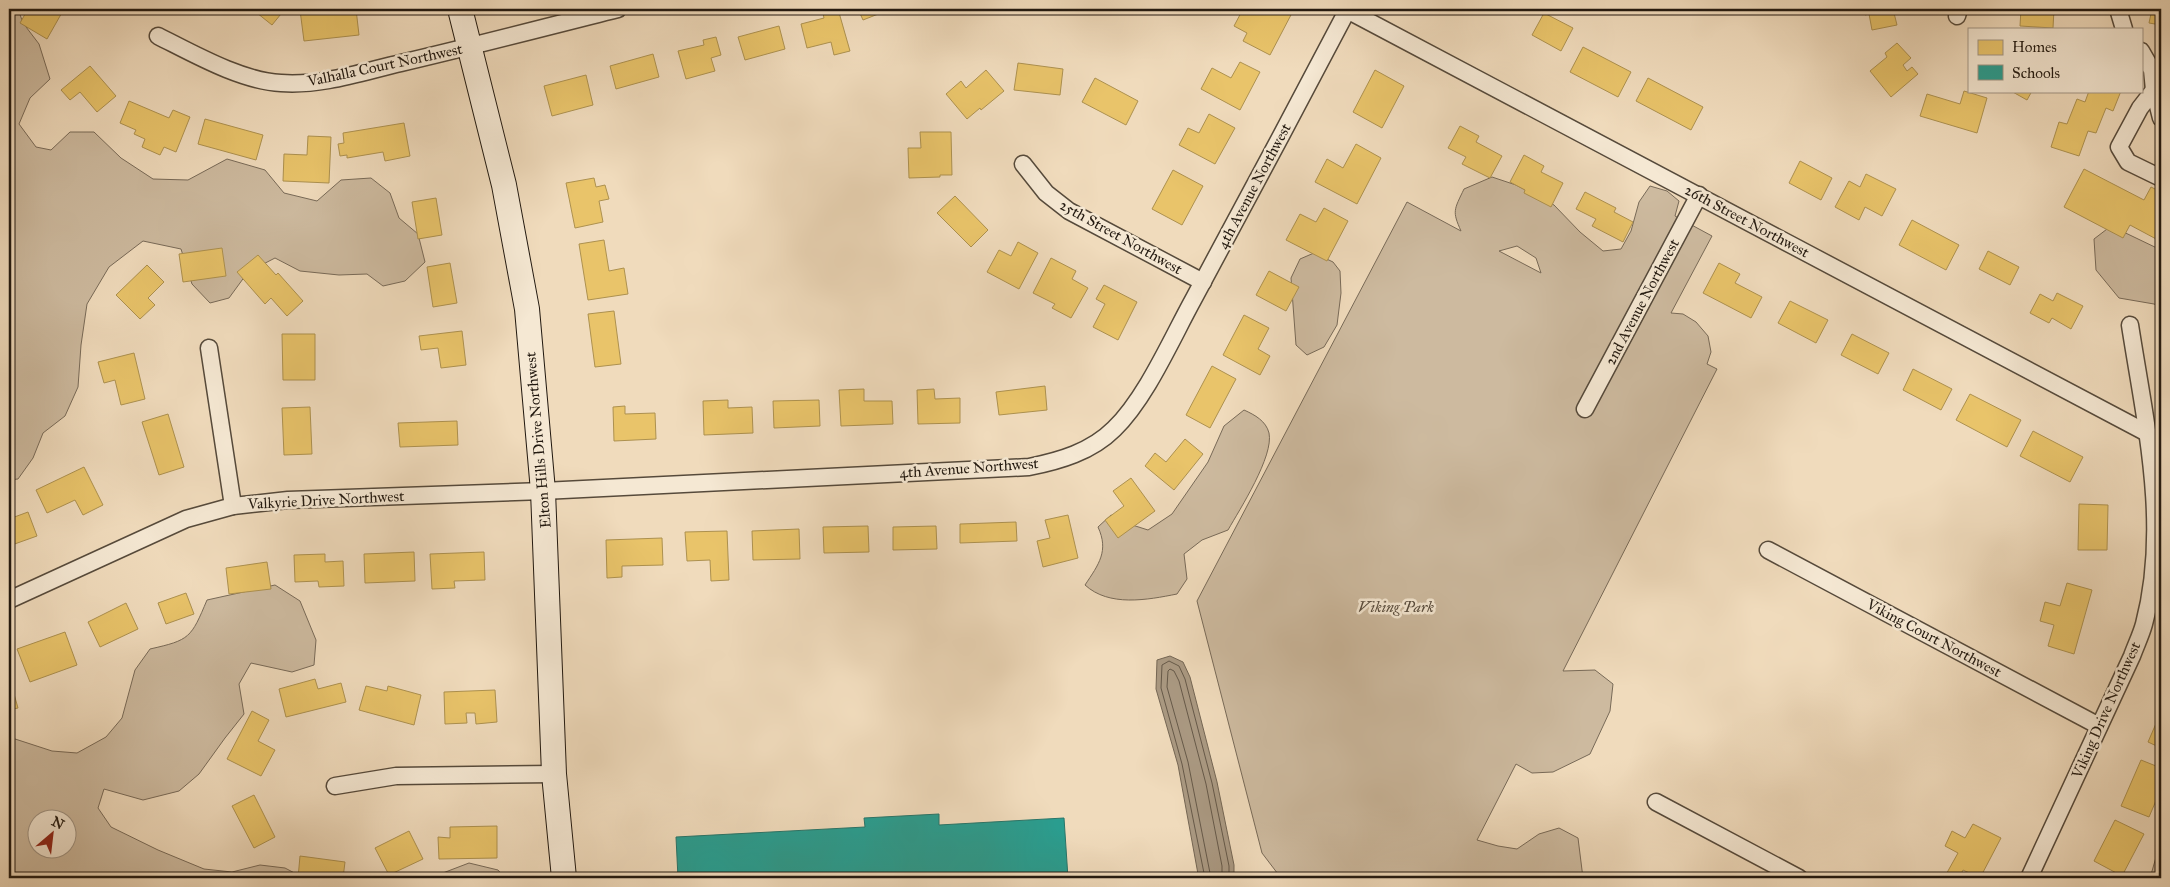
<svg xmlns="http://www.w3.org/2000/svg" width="2170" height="887" viewBox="0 0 2170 887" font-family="'IM FELL Great Primer',serif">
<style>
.green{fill:#cdba9f;stroke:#786a58;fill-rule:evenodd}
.water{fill:#aa9982;stroke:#746654}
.homes{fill:#e9c46a;stroke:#ad914f}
.schools{fill:#2a9d8f;stroke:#287569}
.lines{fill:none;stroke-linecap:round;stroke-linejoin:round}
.shore{stroke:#665949;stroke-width:1}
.minor-casing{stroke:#564a3b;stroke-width:19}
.secondary-casing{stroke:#221910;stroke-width:26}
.minor{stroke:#f5e8d3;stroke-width:16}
.secondary{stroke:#f5e8d3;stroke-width:24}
.labels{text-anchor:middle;stroke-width:5;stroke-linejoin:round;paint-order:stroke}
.street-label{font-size:15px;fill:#221910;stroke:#f5e8d3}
.park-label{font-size:15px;font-style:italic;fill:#55493b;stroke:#f5e8d3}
</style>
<rect width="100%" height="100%" fill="#f0dbbc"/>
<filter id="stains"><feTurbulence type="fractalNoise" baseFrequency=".004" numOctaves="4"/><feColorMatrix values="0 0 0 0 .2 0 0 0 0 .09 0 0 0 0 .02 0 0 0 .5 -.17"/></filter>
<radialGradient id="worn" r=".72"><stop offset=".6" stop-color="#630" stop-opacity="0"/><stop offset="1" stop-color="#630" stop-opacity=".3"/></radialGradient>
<g class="green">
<polygon points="9,9 18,9 23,23 39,44 50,79 30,98 19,124 36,147 51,150 70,132 94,132 121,158 153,179 188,180 227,159 265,170 284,193 317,201 341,180 371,178 390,193 399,218 418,234 425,262 405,281 383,286 367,274 339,275 300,271 275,258 248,272 229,298 210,303 192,284 181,249 143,241 109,267 87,304 81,345 78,387 65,416 43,433 33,458 18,479 9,480"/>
<path d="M 1492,177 L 1516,185 L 1554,205 L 1580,232 L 1603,251 L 1621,249 L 1631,231 L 1639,202 L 1650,186 L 1667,191 L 1679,201 L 1675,216 L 1712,236 L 1671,313 L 1683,314 L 1696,322 L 1708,336 L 1711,352 L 1707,364 L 1717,369 L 1563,671 L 1595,670 L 1613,684 L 1610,711 L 1590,754 L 1553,772 L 1532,773 L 1516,764 L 1477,840 L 1498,846 L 1517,849 L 1539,834 L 1559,828 L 1578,838 L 1583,878 L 1281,878 L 1262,853 L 1197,601 L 1407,202 L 1461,231 C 1452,211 1454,210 1464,189 ZM 1517,246 L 1536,258 L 1541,273 L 1499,251 Z"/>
<polygon points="2111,226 2161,250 2161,307 2154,304 2119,298 2096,270 2094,239"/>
<polygon points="1314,253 1333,262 1340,271 1341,293 1337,325 1324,347 1307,355 1296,345 1291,278 1300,259"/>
<path d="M 1244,410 C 1255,415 1266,421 1269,433 C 1274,456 1240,509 1228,530 L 1202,540 L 1184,554 L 1187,579 L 1177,594 C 1147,600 1109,607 1085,585 C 1099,564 1109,551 1098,527 L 1111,515 L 1126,523 L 1148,530 L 1172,514 L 1208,462 L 1224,426 Z"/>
<path d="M 275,585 L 300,601 L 316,640 L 314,665 L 292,672 L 251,663 L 239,684 L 244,714 L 225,738 L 199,774 L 179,791 L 143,800 L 104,789 L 98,808 L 111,827 L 158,850 L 204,869 L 232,872 L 260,865 L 285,868 L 304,878 L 9,878 L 9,737 L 52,751 L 77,753 L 106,737 L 122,718 L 135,670 L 150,649 C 190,640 191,638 207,600 ZM 38,820 L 68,820 L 68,850 L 38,850 Z"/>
<polygon points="2161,840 2161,878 2150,878"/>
<polygon points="469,863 498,870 505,878 421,878 435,876"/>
</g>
<polygon class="water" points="1170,656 1183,662 1190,677 1217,782 1234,865 1234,878 1201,878 1198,874 1178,765 1156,689 1157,660"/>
<g class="homes">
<polygon points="28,9 64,9 47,39 20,23"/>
<polygon points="252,9 285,9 272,25"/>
<polygon points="356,9 359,35 304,41 300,10"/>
<polygon points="822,9 838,9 850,51 834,55 831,42 807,48 801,24 824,18"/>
<polygon points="858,9 891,9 863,20"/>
<polygon points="1243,9 1249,9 1258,13 1261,9 1285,9 1292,13 1270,55 1243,41 1247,33 1234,26"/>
<polygon points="1864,9 1893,9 1897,25 1872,30 1869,14 1865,15"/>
<polygon points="2021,9 2054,9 2053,28 2020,26"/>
<polygon points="2152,9 2161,9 2161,25 2149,23"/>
<polygon points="1544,13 1573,28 1561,51 1532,35"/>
<polygon points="779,26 785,49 745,60 738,37"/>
<polygon points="716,37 721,55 711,58 715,71 686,79 678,51 704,45 703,40"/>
<polygon points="1897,43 1911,58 1903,65 1907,71 1912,67 1918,74 1891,97 1870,71 1887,57 1885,53"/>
<polygon points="1583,47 1631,72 1618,97 1570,72"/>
<polygon points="653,54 659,77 616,89 610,66"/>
<polygon points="1240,62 1260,72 1240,110 1201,89 1212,68 1231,78"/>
<polygon points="1018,63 1063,69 1060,95 1014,90"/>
<polygon points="90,66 116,96 97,112 80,92 70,100 61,90"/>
<polygon points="986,70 1004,91 981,110 980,108 967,119 946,94 961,81 966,88"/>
<polygon points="1375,70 1404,86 1382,128 1353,112"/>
<polygon points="586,75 593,105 552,116 544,86"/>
<polygon points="1095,78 1138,101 1126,125 1082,102"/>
<polygon points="1648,78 1703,107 1691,130 1636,101"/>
<polygon points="1964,91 1987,98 1977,133 1920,116 1927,94 1960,104"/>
<polygon points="2011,91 2032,91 2027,100"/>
<polygon points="2089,91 2121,91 2113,111 2106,108 2096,133 2088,131 2079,156 2051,147 2059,122 2067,124 2077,99 2085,102"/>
<polygon points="129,101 169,118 173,110 190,117 176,152 164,147 160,155 142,147 145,139 134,134 136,130 120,123"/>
<polygon points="1209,114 1235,128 1215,164 1179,145 1188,128 1199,133"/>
<polygon points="205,119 263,135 256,160 198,144"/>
<polygon points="404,123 410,156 385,161 383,152 347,158 347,155 340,156 338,144 344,143 343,133"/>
<polygon points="1460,126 1479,136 1476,142 1502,156 1490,178 1462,164 1466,157 1448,148"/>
<polygon points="920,132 951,132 952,175 940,175 940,177 909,178 908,148 921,148"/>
<polygon points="308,136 331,137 329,183 283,181 284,154 307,155"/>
<polygon points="1356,144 1381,158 1357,204 1315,182 1327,159 1343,168"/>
<polygon points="1524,155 1544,166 1541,172 1563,183 1551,207 1524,193 1525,190 1510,182"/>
<polygon points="1800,161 1832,178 1821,200 1789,183"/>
<polygon points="2084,169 2144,200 2151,187 2161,192 2161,234 2158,240 2130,225 2123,238 2064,207"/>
<polygon points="1173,170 1203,186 1182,225 1152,209"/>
<polygon points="1866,174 1896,189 1882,216 1865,207 1859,220 1835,207 1849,181 1860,187"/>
<polygon points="594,178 596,187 605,185 609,199 599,201 603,222 575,228 566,183"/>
<polygon points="1585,192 1616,208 1614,212 1633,222 1623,242 1592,226 1596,219 1576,209"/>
<polygon points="955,196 988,230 971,247 937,213"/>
<polygon points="436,198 442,235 418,239 412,202"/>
<polygon points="1324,208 1348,221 1327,261 1286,240 1300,214 1316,222"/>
<polygon points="1912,220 1959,245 1946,270 1899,245"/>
<polygon points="604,240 609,271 624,268 628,294 588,300 579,244"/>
<polygon points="1018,242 1038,253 1019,289 987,272 999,250 1011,256"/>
<polygon points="222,248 226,276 183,282 179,254"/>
<polygon points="1988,251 2019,267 2010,285 1979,269"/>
<polygon points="258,255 276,275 278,273 303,301 287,316 271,298 265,304 237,272"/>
<polygon points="1051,258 1076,271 1072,279 1088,288 1071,318 1052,308 1055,304 1033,293"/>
<polygon points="450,263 457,303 433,307 427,267"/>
<polygon points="1719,263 1740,274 1735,283 1762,297 1751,318 1703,293"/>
<polygon points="147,265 164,282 148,298 155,305 140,319 116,295"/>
<polygon points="1269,271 1299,287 1286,311 1256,295"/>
<polygon points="1104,285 1137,302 1118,340 1093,327 1105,304 1096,299"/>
<polygon points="2057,293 2083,306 2071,329 2052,318 2049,323 2030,313 2040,294 2053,301"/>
<polygon points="1790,301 1828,320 1816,343 1778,323"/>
<polygon points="614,311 621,364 595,367 588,314"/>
<polygon points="1244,315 1269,328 1258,349 1270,356 1260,375 1223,355"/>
<polygon points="462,331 466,365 441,368 438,348 421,350 419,336"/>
<polygon points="282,334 315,334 315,380 283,380"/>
<polygon points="1852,334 1889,353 1878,374 1841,355"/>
<polygon points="134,353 145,399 121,405 115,380 104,383 98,362"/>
<polygon points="1212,366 1236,379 1210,428 1186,415"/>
<polygon points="1913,369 1952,389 1941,410 1903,390"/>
<polygon points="1045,386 1047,410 999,415 996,392"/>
<polygon points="864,389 864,401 892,401 893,424 841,426 839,390"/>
<polygon points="934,389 935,399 960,398 960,423 918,424 917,390"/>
<polygon points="1970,394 2021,420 2007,447 1956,420"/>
<polygon points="728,400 728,408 752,407 753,433 704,435 703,401"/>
<polygon points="819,400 820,426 774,428 773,401"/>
<polygon points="625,406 625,414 655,413 656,439 614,441 613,407"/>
<polygon points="310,407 312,454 284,455 282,408"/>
<polygon points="168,414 184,467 159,475 142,422"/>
<polygon points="457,421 458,445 400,447 398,423"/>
<polygon points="2033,431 2083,457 2070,482 2020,456"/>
<polygon points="1185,439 1203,454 1174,490 1145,466 1155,453 1166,462"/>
<polygon points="84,467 103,505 83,515 75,500 47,513 36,490"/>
<polygon points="1131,478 1155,511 1118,538 1105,520 1124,506 1113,491"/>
<polygon points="2079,504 2108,505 2107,550 2078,550"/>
<polygon points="28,512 37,536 9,546 9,519"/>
<polygon points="1068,515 1078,558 1043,567 1037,541 1050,538 1045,520"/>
<polygon points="1016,522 1017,541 960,543 960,524"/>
<polygon points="868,526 869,552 824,553 823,527"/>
<polygon points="936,526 937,549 893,550 893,527"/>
<polygon points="799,529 800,559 753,560 752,531"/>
<polygon points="727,531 729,580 711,581 710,560 687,561 685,532"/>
<polygon points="662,538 663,565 622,566 622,577 607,578 606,540"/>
<polygon points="414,552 415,581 365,583 364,554"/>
<polygon points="484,552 485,580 454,581 455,588 432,589 430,554"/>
<polygon points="325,554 325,562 343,561 344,586 319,587 318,581 295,582 294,555"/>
<polygon points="267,562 271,589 229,594 226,568"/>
<polygon points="2067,583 2092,590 2074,654 2048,646 2054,625 2040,621 2045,602 2060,606"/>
<polygon points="186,593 194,614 166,624 158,603"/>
<polygon points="126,603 138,629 100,647 88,622"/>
<polygon points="65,632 77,665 30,682 17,649"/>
<polygon points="315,679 318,689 341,683 346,702 286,717 279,689"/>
<polygon points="366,686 387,691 388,686 421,695 414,725 359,710"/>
<polygon points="495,690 497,722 476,724 475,713 466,713 467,723 445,724 444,692"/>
<polygon points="14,694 18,708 9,710 9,695"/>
<polygon points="252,711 269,720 258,741 275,750 261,776 227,759"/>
<polygon points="2161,712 2161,748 2148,742"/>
<polygon points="2141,760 2161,768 2161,789 2149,817 2121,806"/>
<polygon points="254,795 275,837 254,848 232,806"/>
<polygon points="2115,820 2144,834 2122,876 2094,861"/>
<polygon points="1973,824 2001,838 1980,878 1963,870 1959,878 1944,878 1958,853 1945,846 1952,831 1965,838"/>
<polygon points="497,826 497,858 439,859 438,837 450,838 450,827"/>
<polygon points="409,831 423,859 389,875 375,848"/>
<polygon points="300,856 345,862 343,878 298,878"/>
</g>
<polygon class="schools" points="939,814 939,825 1064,818 1068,878 678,878 676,837 865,827 864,818"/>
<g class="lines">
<g class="shore">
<polyline points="1205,878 1182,764 1161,688 1162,665 1169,661 1179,666 1185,679 1212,783 1229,866 1229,878"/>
<polyline points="1211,878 1188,762 1167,687 1168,671 1170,669 1174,671 1179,681 1206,784 1222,866 1222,878"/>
</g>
<g class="minor-casing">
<g id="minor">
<polyline points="2118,9 2124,29"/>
<polyline points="1347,10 2147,433"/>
<polyline points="1957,16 1959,9"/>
<path d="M 158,36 C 194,54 241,81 281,83 C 322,86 362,72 401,63 C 474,46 546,27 618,9"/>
<polyline points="2141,51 2152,70 2154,90 2161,118"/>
<polyline points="2154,90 2140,108 2119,147 2128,162 2161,178"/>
<polyline points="1023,164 1046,193 1069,211 1203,282"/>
<polyline points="209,348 233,506"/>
<polyline points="1585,409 1699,195"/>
<polyline points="1768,550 2099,726"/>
<path d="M 9,600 L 186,519 L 233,506 L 288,500 L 543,491 L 1029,467 C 1059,461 1091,452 1114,429 C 1146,398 1171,340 1193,300 C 1245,204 1297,106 1348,9"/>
<polyline points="335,786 396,776 554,774"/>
<polyline points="1656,802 1799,878"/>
<path d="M 2029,878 L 2132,656 C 2136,645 2141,635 2144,624 C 2170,526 2145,422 2130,325"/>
</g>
</g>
<g class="secondary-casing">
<polyline id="secondary" points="460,9 504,185 527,309 543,491 554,774 564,878"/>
</g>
<use href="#minor" class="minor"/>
<use href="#secondary" class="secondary"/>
</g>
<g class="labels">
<g class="street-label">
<text transform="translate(385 65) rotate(-12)" y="5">Valhalla Court Northwest</text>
<text transform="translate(1254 186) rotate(-62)" y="5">4th Avenue Northwest</text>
<text transform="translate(1747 221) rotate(28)" y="5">26th Street Northwest</text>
<text transform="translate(1121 237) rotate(29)" y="5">25th Street Northwest</text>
<text transform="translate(1642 302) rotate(-62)" y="5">2nd Avenue Northwest</text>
<text transform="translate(538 440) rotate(-95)" y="5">Elton Hills Drive Northwest</text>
<text transform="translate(969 468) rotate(-4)" y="5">4th Avenue Northwest</text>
<text transform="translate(326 500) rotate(-3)" y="5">Valkyrie Drive Northwest</text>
<text transform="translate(1934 638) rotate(28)" y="5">Viking Court Northwest</text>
<text transform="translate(2106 710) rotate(-66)" y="5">Viking Drive Northwest</text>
</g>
<g class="park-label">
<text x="1396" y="612">Viking Park</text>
</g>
</g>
<rect width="2170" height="887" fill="none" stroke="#f0dbbc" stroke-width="30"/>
<rect x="10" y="10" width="2150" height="867" fill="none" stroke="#221910" stroke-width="2.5"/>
<rect x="15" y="15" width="2140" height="857" fill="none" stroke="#221910"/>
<rect x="1968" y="28" width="175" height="65" fill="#f5e8d3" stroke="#a19585"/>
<rect x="1978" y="40" width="25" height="15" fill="#e9c46a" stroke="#a19585"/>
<text x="2012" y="52" font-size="15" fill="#221910">Homes</text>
<rect x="1978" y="65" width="25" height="15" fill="#2a9d8f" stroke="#a19585"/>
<text x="2012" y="78" font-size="15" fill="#221910">Schools</text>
<g transform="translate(52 834) rotate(28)"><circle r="24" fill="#f5e8d3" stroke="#a19585"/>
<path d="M0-4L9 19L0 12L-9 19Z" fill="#8f2418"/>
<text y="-8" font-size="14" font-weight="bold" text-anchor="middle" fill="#221910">N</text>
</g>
<rect width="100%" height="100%" filter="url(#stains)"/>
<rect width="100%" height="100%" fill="url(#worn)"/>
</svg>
